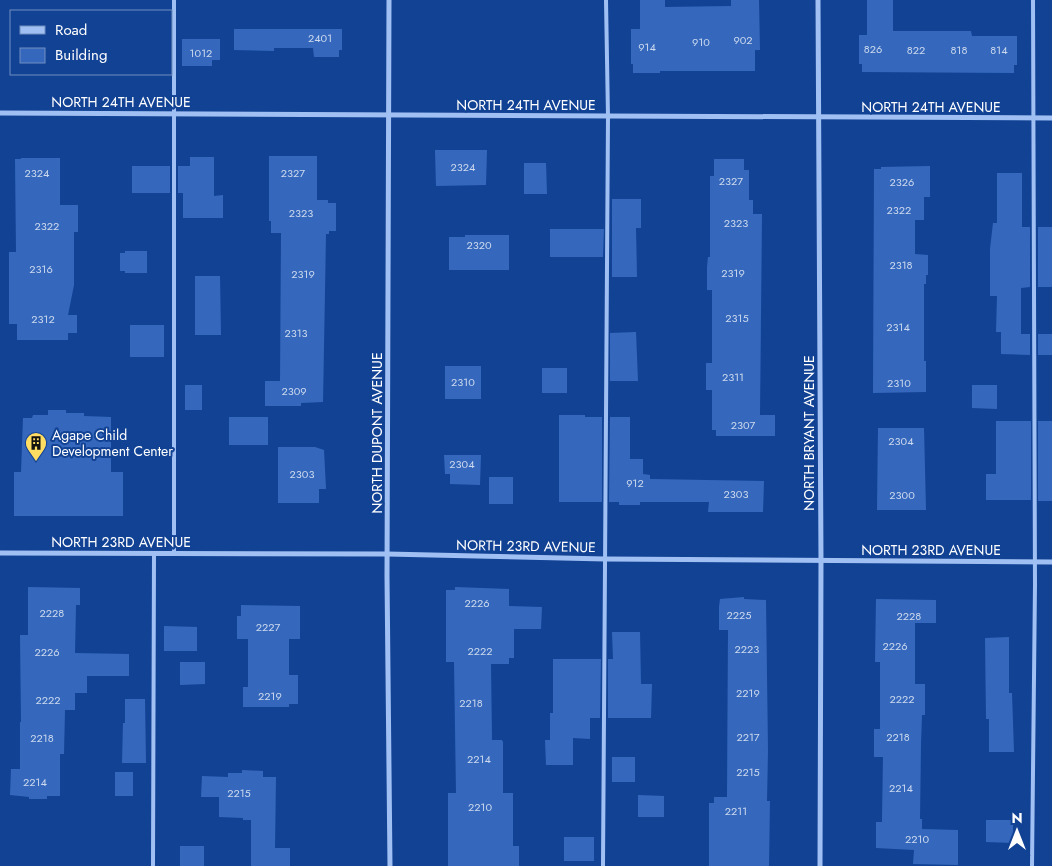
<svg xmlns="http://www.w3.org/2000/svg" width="1052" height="866" viewBox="0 0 1052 866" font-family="Jost,sans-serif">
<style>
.building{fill:#3568bc}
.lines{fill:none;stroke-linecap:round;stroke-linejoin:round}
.lane{stroke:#a0c0f3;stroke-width:4}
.street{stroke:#a0c0f3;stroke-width:5}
.labels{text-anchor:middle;stroke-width:4;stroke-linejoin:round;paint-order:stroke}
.number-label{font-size:11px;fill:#ccd9ee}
.street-label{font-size:14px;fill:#fff;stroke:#124294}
.poi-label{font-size:14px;fill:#fff;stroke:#124294;text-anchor:start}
</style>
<rect width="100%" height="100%" fill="#124294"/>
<g class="building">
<polygon points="640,0 665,0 665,7 731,6 731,0 759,0 760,50 755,50 755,71 660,71 660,73 633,73 633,64 631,64 631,29 640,29"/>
<polygon points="867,0 893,0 893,31 971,31 972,36 1017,36 1017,65 1014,65 1014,73 862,72 862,64 859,64 859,35 867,35"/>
<polygon points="234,29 342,29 342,50 339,50 339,57 314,57 313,48 274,48 274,51 234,50"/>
<polygon points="182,39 220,39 220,60 212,60 212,66 182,66"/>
<polygon points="435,150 487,150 486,185 436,186"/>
<polygon points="269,156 317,156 317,200 328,200 328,203 336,203 336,231 329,231 329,234 326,234 323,402 301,403 301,406 265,406 265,381 280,381 281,233 271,233 271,221 269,221"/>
<polygon points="190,157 214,157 214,196 223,195 223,218 183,218 183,193 178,193 178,166 190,166"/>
<polygon points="21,158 60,158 60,205 78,205 78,232 74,232 74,285 68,315 77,315 77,333 68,333 68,340 17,340 17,324 9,324 9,252 16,252 15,159 21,159"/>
<polygon points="714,159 744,159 744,170 749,170 749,200 753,200 753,214 762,214 760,415 775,415 775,436 716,436 716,430 712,430 712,390 706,390 706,363 712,363 712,290 707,290 707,267 708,257 710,257 710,176 714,176"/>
<polygon points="524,163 546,163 547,194 524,194"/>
<rect x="132" y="166" width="38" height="27"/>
<polygon points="930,166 930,197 924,197 924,220 915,220 915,254 928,255 928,275 926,275 926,284 924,284 924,361 926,361 926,392 873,393 874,169 881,169 881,167"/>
<polygon points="997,173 1022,173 1022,227 1030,227 1030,287 1021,288 1021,334 1030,334 1030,355 1001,354 1001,332 996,332 997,296 990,296 990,249 993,223 997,223"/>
<polygon points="612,199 641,199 641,228 636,228 637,277 612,277"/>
<rect x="1038" y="227" width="14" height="60"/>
<polygon points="550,229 604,229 603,257 550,257"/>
<polygon points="465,235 509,235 509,270 449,270 449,237 465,237"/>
<polygon points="125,251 147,251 147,273 125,273 125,271 120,271 120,253 125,253"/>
<polygon points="195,276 220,276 221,335 195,335"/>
<rect x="130" y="325" width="34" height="32"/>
<polygon points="636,332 638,381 610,381 610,333"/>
<rect x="1038" y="334" width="14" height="21"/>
<rect x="445" y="366" width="36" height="33"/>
<rect x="542" y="368" width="25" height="25"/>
<rect x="185" y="385" width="17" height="25"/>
<polygon points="972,385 997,385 997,409 972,408"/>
<polygon points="48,410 66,410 66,413 84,413 84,416 111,417 111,472 123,472 123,516 14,516 14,472 21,472 23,418 32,418 33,415 48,415"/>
<polygon points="559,415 585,415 585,417 602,417 602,502 559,502"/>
<rect x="229" y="417" width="39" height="28"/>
<polygon points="610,417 630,417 630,459 643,459 643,474 650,475 650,479 764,481 763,512 708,512 709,502 640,502 640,505 619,505 619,502 609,502"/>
<polygon points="996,421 1031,421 1031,500 986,500 986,474 996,474"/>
<rect x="1038" y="421" width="14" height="80"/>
<polygon points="878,428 924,428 926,510 877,510"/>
<polygon points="278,447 315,447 324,450 326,489 319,489 319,503 278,503"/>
<polygon points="444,455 481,455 480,485 450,484 450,474 445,474"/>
<rect x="489" y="477" width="24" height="27"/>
<polygon points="28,587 80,588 80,605 76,605 75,653 129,654 129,676 87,676 87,693 75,693 75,710 65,710 64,754 60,754 60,796 47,796 47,799 29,799 29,797 10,795 11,769 20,769 20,722 21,722 20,635 28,635"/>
<polygon points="455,587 509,589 509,606 542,607 541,629 514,629 514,658 509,658 509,664 491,664 492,740 502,740 503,742 503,793 513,793 513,846 519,846 519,866 448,866 448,793 456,793 454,662 446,662 446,590 455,590"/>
<polygon points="744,597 744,599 766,600 768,751 767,801 770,801 769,866 709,866 709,803 714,803 714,797 727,797 728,630 719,630 719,607 720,599"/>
<polygon points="876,599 936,600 936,623 915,623 915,684 925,684 925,715 922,715 921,744 920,819 922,819 922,829 958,830 958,865 913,864 914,850 876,848 876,822 882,822 882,819 883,757 874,757 874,729 880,729 880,662 875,662"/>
<polygon points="241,605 300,606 300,639 289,639 289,675 298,675 298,704 289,704 289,707 243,707 243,687 248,687 248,639 237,639 237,616 241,616"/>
<polygon points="164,626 197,627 197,651 164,651"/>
<polygon points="612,632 640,632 641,684 652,684 651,718 608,718 608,659 613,659"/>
<polygon points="1009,637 1009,693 1012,693 1014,752 989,752 989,719 986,719 985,638"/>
<polygon points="553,659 601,659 600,718 590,718 590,739 573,738 573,765 546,765 545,740 550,740 550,713 553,713"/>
<polygon points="180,662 205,662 205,684 180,685"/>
<polygon points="125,699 145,699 146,763 122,763 123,723 125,723"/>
<rect x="612" y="757" width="23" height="25"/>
<polygon points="242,770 263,771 263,777 276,777 275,848 290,848 290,866 251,866 251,820 243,820 243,818 219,817 219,797 201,797 202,776 228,777 228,773 242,773"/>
<rect x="115" y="772" width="18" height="24"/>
<polygon points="638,795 664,796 664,817 638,817"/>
<polygon points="986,820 1013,820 1013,843 986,842"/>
<rect x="564" y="837" width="30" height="24"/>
<rect x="180" y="846" width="24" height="20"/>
</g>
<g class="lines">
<g class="lane">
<polyline points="174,0 174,554"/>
<polyline points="153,866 154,554"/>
<polyline points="603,866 608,117 606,0"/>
<polyline points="1032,866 1035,584 1033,0"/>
</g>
<g class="street">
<polyline points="389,0 387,576 390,866"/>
<polyline points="818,0 821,561 820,866"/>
<polyline points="0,113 1052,118"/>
<polyline points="0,553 387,554 605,559 1052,562"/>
</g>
</g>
<defs>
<g id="building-pin" transform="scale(1.125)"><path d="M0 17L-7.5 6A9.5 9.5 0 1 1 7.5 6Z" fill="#ffdc62" stroke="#124294"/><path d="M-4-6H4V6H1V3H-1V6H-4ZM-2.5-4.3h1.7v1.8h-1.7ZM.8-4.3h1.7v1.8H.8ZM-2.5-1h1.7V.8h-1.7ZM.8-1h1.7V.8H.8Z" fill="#111"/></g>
</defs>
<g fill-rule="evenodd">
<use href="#building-pin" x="36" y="443"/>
</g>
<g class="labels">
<g class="number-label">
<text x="320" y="42">2401</text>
<text x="743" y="44">902</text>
<text x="701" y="46">910</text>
<text x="647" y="51">914</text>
<text x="873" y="53">826</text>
<text x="916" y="54">822</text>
<text x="959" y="54">818</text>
<text x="999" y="54">814</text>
<text x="201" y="57">1012</text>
<text x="463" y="171">2324</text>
<text x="37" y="177">2324</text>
<text x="293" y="177">2327</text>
<text x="731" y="185">2327</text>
<text x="902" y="186">2326</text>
<text x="899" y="214">2322</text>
<text x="301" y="217">2323</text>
<text x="736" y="227">2323</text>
<text x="47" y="230">2322</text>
<text x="479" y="249">2320</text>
<text x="901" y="269">2318</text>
<text x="41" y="273">2316</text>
<text x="733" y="277">2319</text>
<text x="303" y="278">2319</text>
<text x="737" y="322">2315</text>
<text x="43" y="323">2312</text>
<text x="898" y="331">2314</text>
<text x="296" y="337">2313</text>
<text x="733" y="381">2311</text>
<text x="463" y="386">2310</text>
<text x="899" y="387">2310</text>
<text x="294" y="395">2309</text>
<text x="743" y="429">2307</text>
<text x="901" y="445">2304</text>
<text x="462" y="468">2304</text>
<text x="302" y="478">2303</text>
<text x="635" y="487">912</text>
<text x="736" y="498">2303</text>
<text x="902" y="499">2300</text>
<text x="477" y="607">2226</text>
<text x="52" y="617">2228</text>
<text x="739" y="619">2225</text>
<text x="909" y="620">2228</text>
<text x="268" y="631">2227</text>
<text x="895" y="650">2226</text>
<text x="747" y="653">2223</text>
<text x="480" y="655">2222</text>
<text x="47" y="656">2226</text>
<text x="748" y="697">2219</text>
<text x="270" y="700">2219</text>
<text x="902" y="703">2222</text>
<text x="48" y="704">2222</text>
<text x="471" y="707">2218</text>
<text x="748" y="741">2217</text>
<text x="898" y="741">2218</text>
<text x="42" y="742">2218</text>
<text x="479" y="763">2214</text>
<text x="748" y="776">2215</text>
<text x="35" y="786">2214</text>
<text x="901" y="792">2214</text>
<text x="239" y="797">2215</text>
<text x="480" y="811">2210</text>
<text x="736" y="815">2211</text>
<text x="917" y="843">2210</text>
</g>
<g class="street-label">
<text x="121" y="107">NORTH 24TH AVENUE</text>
<text x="526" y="110">NORTH 24TH AVENUE</text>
<text x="931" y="112">NORTH 24TH AVENUE</text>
<text transform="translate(377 433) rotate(-90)" y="5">NORTH DUPONT AVENUE</text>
<text transform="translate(809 433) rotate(-90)" y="5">NORTH BRYANT AVENUE</text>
<text x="121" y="547">NORTH 23RD AVENUE</text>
<text transform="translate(526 546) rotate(1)" y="5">NORTH 23RD AVENUE</text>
<text x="931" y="555">NORTH 23RD AVENUE</text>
</g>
<g class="poi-label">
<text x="52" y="440">Agape Child<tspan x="52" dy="16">Development Center</tspan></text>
</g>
</g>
<rect x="10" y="10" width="162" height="65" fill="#124294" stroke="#718ebf"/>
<rect x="20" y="26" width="25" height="8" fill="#a0c0f3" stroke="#718ebf"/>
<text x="55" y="35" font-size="15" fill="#ffffff">Road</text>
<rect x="20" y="48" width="25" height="15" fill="#3568bc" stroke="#718ebf"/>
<text x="55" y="60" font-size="15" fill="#ffffff">Building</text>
<g transform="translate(1017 831)" stroke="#124294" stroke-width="4" paint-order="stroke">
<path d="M0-4L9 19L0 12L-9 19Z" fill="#ffffff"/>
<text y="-8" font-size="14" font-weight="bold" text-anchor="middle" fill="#ffffff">N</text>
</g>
</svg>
